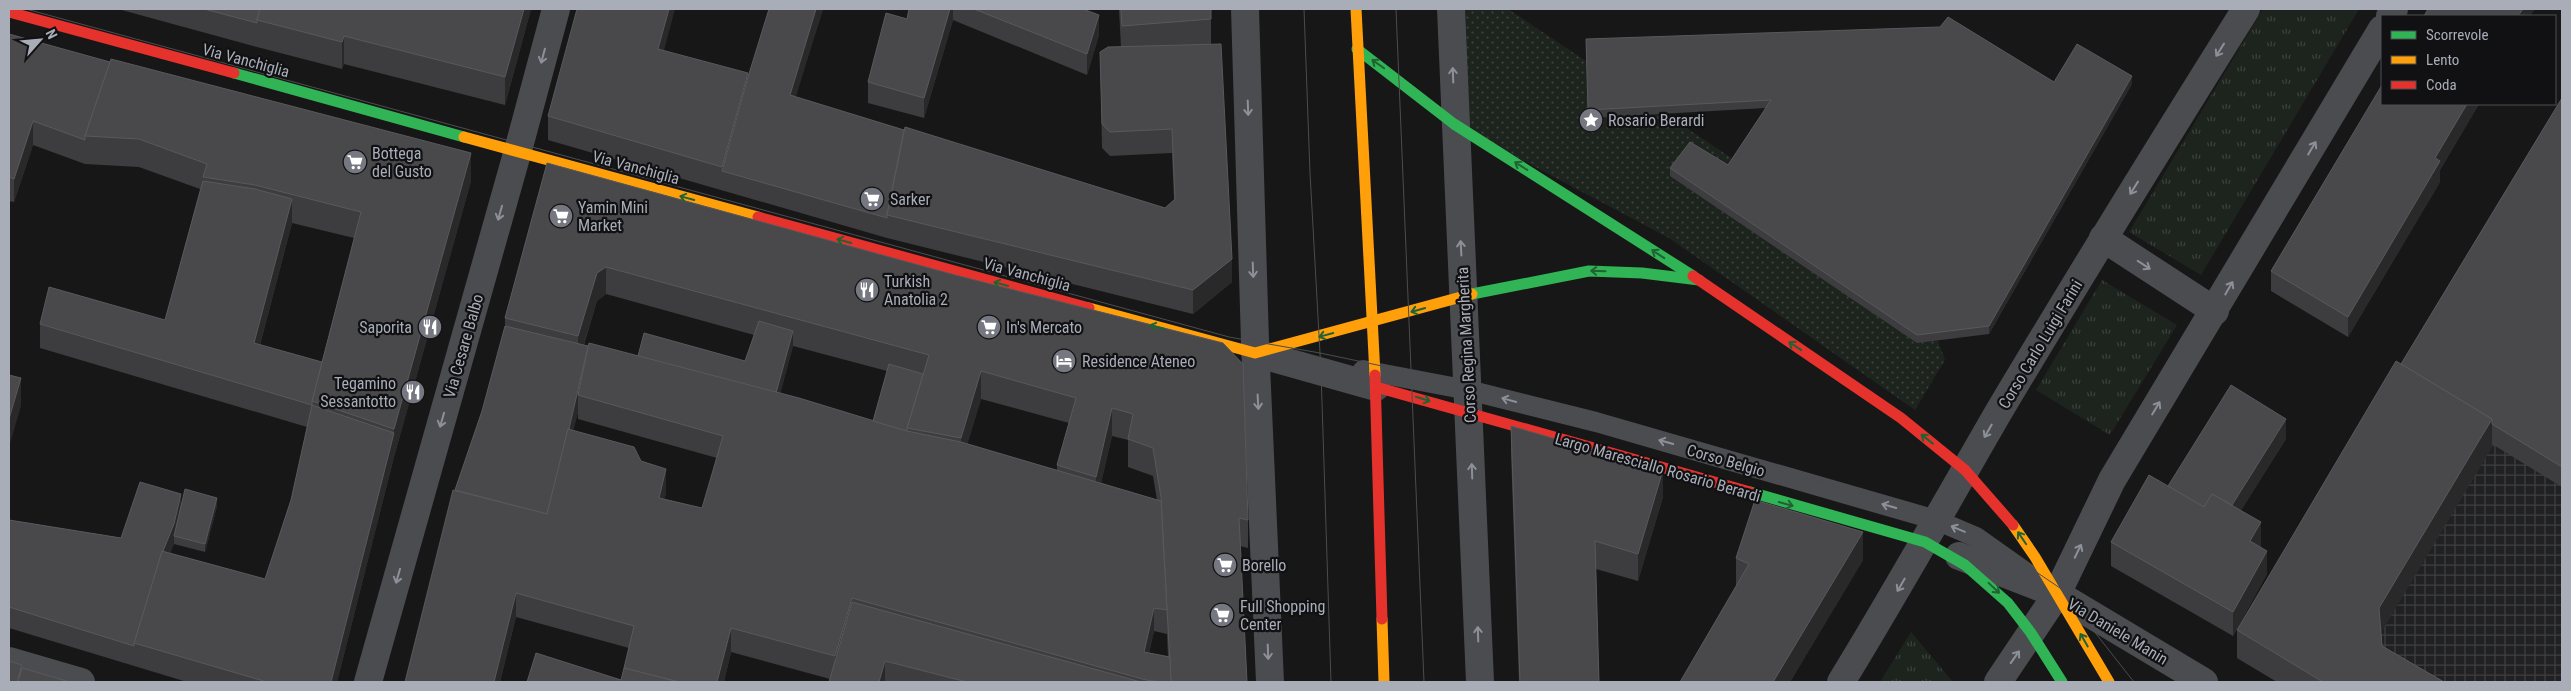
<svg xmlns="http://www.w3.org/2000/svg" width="2571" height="691" viewBox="0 0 2571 691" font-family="'Roboto Condensed',sans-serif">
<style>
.industrial{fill:url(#industrial-grid)}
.grass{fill:url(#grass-tufts)}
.park{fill:url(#park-dots)}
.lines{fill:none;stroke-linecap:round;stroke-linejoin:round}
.lane{stroke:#4b4c50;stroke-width:20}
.street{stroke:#4b4c50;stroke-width:28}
.fast{stroke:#30b455;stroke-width:11}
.slow{stroke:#ff9f0a;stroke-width:11}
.jam{stroke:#e5322d;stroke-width:11}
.tram{stroke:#4b4c4f;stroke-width:1}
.wall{fill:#3d3d3f;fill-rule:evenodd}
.shaded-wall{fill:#29292a}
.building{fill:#49494c;stroke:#58595d}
.oneway{stroke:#8c9099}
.oneway2{stroke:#206234}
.labels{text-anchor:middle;stroke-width:4.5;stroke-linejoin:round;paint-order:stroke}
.street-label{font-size:16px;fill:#a8adb8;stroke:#111113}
.poi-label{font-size:16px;fill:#a8adb8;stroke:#111113;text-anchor:start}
</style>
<defs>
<pattern id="industrial-grid" width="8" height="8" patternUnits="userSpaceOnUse" patternTransform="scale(1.25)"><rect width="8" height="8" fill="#212123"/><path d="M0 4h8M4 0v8" fill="none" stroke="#3e3f41"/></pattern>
<pattern id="grass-tufts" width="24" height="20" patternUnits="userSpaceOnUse" patternTransform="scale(1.25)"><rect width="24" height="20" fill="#1d241e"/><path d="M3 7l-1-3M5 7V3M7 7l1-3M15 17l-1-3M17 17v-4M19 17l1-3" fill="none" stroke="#3b413d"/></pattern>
<pattern id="park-dots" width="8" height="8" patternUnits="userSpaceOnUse" patternTransform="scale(1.25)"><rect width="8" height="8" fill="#1d241e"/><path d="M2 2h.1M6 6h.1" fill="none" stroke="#3b413d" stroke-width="1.8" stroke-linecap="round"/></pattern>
</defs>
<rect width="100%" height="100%" fill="#171717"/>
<polygon class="industrial" points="2562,119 2562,682 2278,682 2237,658"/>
<g class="grass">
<polygon points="2263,9 2359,9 2201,275 2129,232"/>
<polygon points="2102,280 2177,325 2110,435 2036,390"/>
<polygon points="1911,632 1953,682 1880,682"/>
</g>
<polygon class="park" points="1451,9 1508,9 1736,161 1928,313 1945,360 1915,410 1669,238 1454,124"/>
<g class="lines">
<polyline class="lane" points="1363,370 1468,390 1596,422 1936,520 1976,537 2031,576"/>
<g class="street">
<polyline points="1245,9 1255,342 1270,682"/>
<polyline points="1451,9 1480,682"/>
<polyline points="2390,16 2394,9"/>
<polyline points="2103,238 2215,311"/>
<polyline points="1255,353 1376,387"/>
<polyline points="1959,556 2057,594 2204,682"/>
<polyline points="9,661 81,682"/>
<polyline points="368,682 520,143 556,9"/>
<path d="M 1841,682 C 1895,594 1946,503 1998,413 C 2079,277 2162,143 2246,9"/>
<polyline points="1998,682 2057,594 2112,480 2382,29"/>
</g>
<g class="fast">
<polyline points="1357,49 1454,124 1693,276"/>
<polyline points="234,73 464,137"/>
<polyline points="1472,294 1589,271 1642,273 1699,280"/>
<polyline points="1750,492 1925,542 1965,565 2008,603 2031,633 2062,682"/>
</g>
<g class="slow">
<polyline points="1356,9 1375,375"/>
<polyline points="464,137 758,217"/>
<polyline points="1089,308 1255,353 1472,294"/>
<polyline points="2013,525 2035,557 2109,682"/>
<polyline points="1382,619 1384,682"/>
</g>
<g class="jam">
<polyline points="9,12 234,73"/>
<polyline points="758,217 1089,308"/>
<polyline points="1693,276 1901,418 1965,470 2013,525"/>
<polyline points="1375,375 1382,619"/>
<polyline points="1376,387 1750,492"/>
</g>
<g class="tram">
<polyline points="26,9 1229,337 1320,353 1468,384 1939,515 1977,532 2060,588 2134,682"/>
<polyline points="1304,9 1310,173 1321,371 1331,682"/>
<polyline points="1396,9 1424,682"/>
</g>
</g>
<g class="wall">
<polygon points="118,9 531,9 505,105 344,64 342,69 257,47"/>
<polygon points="769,9 823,9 795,97 904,130 1165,208 1174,200 1172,153 1110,156 1102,148 1100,52 1121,47 1119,9 1211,9 1211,45 1232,282 1193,314 887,238 548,140 548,116 664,51 748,77"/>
<polygon points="909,9 1083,9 1099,35 1087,75 953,20 924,118 868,103 868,82 907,19"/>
<path d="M 9,34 L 471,181 L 394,457 L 337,682 L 187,682 L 9,628 L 9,520 L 121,538 L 181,508 L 217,506 L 205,552 L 174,544 L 170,553 L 265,579 L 291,500 L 307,427 L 40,348 L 40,324 L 165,320 L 200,189 L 139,167 L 85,164 L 33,145 L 14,202 L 9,201 ZM 292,223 L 354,238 L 322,362 L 260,345 Z"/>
<polygon points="1586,39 2054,82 2132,84 1989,334 1917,343 1670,176 1670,168 1728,165 1766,108 1588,118"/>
<polygon points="2562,98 2562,487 2492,444 2492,447 2381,632 2382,646 2444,682 2277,682 2237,658 2237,630 2401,364"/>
<polygon points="2382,104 2479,104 2440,170 2440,182 2348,337 2271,291 2271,271"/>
<path d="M 547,163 L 955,275 L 1223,343 L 1248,520 L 1248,548 L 1240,546 L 1247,682 L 889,682 L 885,681 L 830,679 L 731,652 L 724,682 L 527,682 L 621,680 L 629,648 L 516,617 L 500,682 L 405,682 L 455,490 L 482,411 L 505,326 L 505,318 ZM 606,294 L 754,335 L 745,361 L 638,356 L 584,345 L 597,301 ZM 793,346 L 887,371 L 873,421 L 780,394 ZM 981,399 L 1069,423 L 1057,465 L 1057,470 L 967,444 ZM 578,412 L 578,419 L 717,458 L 702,508 L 664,499 L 666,493 L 641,461 L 573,430 ZM 1112,436 L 1128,440 L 1128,467 L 1153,476 L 1157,500 L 1101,483 ZM 1154,631 L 1167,634 L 1168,657 L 1149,653 Z"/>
<polygon points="1511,426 1663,497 1638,581 1596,569 1599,682 1519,682 1511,453"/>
<polygon points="2286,439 2241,510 2261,546 2260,547 2267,574 2233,636 2111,566 2111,542 2168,486"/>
<polygon points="1736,558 1863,560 1790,682 1680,682 1737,586 1736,586"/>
</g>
<g class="shaded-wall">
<polygon points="524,9 531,9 505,105 505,77"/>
<polygon points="669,9 675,9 658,73 658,49"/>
<polygon points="816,9 823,9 790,116 790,95"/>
<polygon points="950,9 953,9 953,20 924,118 924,98"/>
<polygon points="2523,9 2535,9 2530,16 2518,16"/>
<polygon points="1099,15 1099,35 1087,75 1087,54"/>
<polygon points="344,36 344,64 342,69 342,42"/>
<polygon points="748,73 748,97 722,171 722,191 722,167"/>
<polygon points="2132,76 2132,84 1989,334 1989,326"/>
<polygon points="2467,104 2479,104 2440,170 2440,182 2348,337 2348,317 2435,158"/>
<polygon points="33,121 33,145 14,202 14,179"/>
<polygon points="471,153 471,181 394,457 394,429"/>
<polygon points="292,199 292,223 254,367 254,343"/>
<polygon points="1232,259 1232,282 1193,314 1193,290"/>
<polygon points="606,267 606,294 597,301 578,363 578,336 597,273"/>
<polygon points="793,331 793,346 774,416 774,401"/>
<polygon points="589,346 578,395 578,412 547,538 547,517"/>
<polygon points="981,371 981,399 961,466 961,438"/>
<polygon points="21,378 21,406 9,447 9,419"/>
<polygon points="1112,408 1112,436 1096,505 1096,477"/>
<polygon points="2286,419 2286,439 2230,528 2230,508"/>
<polygon points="2492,419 2492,447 2379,636 2379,608"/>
<polygon points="394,433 394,457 337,682 331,682"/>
<polygon points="666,469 666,493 659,521 659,498"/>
<polygon points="1663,470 1663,497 1638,581 1638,554"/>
<polygon points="181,494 181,515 174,536 174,544 135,643"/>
<polygon points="217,498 217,506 205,552 205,544"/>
<polygon points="2261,522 2261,546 2250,565 2250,541"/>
<polygon points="1863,532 1863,560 1790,682 1773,682"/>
<polygon points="2267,551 2267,574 2233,636 2233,612"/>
<polygon points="516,593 516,617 500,682 494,682"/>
<polygon points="852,598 852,622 835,680 835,656"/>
<polygon points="1154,608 1154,631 1144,676 1144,652"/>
<polygon points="731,628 731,652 724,682 717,682"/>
<polygon points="885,661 885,681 884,682 879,682"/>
</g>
<g class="building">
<polygon points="204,9 260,9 257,20 257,23"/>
<polygon points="260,9 524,9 505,77 344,36 342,42 257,20"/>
<polygon points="577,9 669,9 658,49 748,73 722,167 548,116"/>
<polygon points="769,9 816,9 790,95 904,130 887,215 887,218 722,171 748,77"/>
<polygon points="909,9 950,9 924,98 868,82 886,13 907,19"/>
<polygon points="974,9 1083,9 1099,15 1087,54"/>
<polygon points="1121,9 1211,9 1211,19 1122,26"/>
<polygon points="2428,9 2523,9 2518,16 2424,16"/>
<polygon points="1948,17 2054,82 2077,44 2132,76 1989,326 1917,335 1670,168 1690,142 1728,165 1771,100 1588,110 1586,39 1940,27"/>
<polygon points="9,34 110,62 85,136 85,140 33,121 14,179 9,177"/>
<polygon points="1221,44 1232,259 1193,290 887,215 905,127 1165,208 1175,199 1172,129 1110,132 1102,124 1100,52 1108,47"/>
<polygon points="111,59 471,153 394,429 312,401 361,212 255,185 203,177 207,164 139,139 85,136"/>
<polygon points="2382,85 2382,104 2467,104 2435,158 2440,161 2348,317 2271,271"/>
<polygon points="2562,98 2562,467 2492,424 2492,419 2401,364"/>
<polygon points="547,163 955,275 1223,343 1243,364 1248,520 1239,518 1247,682 1171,682 1161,497 1153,448 1128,439 1133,414 1112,408 1096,477 1057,465 1076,398 981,371 961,438 907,428 929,355 606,267 597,273 578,336 505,318"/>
<polygon points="203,181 255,189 292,199 254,343 322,362 312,401 312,405 40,324 49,287 165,320"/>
<polygon points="759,321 793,331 776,393 638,356 644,333 745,361"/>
<polygon points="505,326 588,346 569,429 568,429 547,514 455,490 482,411"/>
<polygon points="589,343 799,398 907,431 961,442 1161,501 1167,610 1154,608 1144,652 1170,657 1171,682 1161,682 1146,680 852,598 835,656 731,628 717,682 679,682 624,668 634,626 516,593 494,682 405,682 453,490 547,514 568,429 634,447 641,461 666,469 659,498 702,508 723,436 578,395"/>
<polygon points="2396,361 2492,419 2379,608 2382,646 2444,682 2323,682 2237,630"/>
<polygon points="889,364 923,374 907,428 907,431 873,421"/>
<polygon points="9,375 21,378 9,419"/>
<polygon points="2231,385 2286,419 2232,505 2212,494 2204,507 2168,486"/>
<polygon points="312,405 394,433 331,682 267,682 134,643 162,551 265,579 291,500"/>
<polygon points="1511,426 1663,470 1638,554 1595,541 1599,682 1520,682"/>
<polygon points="2149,475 2204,507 2212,494 2261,522 2250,541 2267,551 2233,612 2111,542"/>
<polygon points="140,482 181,494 174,524 163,551 162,551 134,643 134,646 9,607 9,520 121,538"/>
<polygon points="185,489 217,498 205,544 174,536"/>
<polygon points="1755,500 1863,532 1773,682 1680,682 1749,564 1736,558"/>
<polygon points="852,602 1141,682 967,682 885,661 879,682 829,682"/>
<polygon points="536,653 621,680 624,668 679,682 527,682"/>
<polygon points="9,661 22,665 17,682 9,682"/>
<polygon points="22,668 70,682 18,682"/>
</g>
<defs><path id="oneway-shaft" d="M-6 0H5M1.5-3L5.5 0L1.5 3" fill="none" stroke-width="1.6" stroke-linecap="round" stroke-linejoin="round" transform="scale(1.25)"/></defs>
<g class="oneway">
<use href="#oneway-shaft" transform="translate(2220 50) rotate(122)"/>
<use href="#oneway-shaft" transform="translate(543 56) rotate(105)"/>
<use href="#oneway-shaft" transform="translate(1453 75) rotate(-92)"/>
<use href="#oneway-shaft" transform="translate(1248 108) rotate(88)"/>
<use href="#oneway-shaft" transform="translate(2312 148) rotate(-59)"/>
<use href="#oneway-shaft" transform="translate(2134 188) rotate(122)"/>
<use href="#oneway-shaft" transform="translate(500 213) rotate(106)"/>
<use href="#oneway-shaft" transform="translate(1461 248) rotate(-93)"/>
<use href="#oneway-shaft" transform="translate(2144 265) rotate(33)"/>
<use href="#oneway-shaft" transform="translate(1253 270) rotate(88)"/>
<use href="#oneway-shaft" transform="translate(2229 288) rotate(-60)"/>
<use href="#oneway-shaft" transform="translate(1509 400) rotate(-165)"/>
<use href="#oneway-shaft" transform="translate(1258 402) rotate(87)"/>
<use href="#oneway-shaft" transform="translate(2156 408) rotate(-59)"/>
<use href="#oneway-shaft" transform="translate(442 420) rotate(106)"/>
<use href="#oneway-shaft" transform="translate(1988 431) rotate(120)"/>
<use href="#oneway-shaft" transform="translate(1666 442) rotate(-164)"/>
<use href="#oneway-shaft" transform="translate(1472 471) rotate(-92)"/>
<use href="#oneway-shaft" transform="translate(1889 506) rotate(-164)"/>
<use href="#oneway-shaft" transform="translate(1958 529) rotate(-157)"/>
<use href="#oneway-shaft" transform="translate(2078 551) rotate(-64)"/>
<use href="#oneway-shaft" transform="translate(398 576) rotate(106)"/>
<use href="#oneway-shaft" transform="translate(1901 585) rotate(120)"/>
<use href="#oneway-shaft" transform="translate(1478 634) rotate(-92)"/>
<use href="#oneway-shaft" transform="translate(1268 652) rotate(88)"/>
<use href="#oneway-shaft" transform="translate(2015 657) rotate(-55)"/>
</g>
<g class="oneway2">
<use href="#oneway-shaft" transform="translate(1378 64) rotate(-145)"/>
<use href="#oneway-shaft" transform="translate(1521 166) rotate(-148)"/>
<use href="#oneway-shaft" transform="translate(687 198) rotate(-165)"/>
<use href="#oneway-shaft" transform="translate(844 241) rotate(-165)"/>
<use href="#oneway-shaft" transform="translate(1658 254) rotate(-147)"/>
<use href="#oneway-shaft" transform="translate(1598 271) rotate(-178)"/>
<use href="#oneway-shaft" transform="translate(1001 284) rotate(-165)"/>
<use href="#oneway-shaft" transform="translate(1418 310) rotate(164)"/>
<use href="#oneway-shaft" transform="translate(1157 327) rotate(-165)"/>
<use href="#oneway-shaft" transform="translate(1326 335) rotate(165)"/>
<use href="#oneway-shaft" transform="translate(1795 346) rotate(-146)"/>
<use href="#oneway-shaft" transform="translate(1423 399) rotate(17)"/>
<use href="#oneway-shaft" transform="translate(1927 439) rotate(-142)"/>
<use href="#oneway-shaft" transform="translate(1786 504) rotate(16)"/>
<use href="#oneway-shaft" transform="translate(2022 538) rotate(-124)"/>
<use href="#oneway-shaft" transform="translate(1994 588) rotate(43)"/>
<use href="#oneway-shaft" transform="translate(2084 640) rotate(-120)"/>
</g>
<defs>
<g id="sight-disc" transform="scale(1.25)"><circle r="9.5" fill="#757880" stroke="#111113"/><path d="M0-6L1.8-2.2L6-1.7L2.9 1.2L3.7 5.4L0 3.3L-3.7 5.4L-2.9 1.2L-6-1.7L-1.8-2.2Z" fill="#fff"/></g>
<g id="supermarket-disc" transform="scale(1.25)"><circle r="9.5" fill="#757880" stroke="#111113"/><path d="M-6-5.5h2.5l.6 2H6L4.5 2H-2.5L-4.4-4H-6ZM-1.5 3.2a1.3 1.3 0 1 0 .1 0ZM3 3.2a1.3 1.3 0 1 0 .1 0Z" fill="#fff"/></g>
<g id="restaurant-disc" transform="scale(1.25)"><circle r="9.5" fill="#757880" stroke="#111113"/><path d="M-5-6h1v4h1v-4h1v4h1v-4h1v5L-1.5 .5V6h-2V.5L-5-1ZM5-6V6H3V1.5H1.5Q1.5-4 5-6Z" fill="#fff"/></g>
<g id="hotel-disc" transform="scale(1.25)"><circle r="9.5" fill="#757880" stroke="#111113"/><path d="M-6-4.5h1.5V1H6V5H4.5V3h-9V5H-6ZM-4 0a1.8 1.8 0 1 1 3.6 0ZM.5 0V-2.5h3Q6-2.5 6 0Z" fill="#fff"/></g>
</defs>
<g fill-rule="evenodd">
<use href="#sight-disc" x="1591" y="120"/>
<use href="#supermarket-disc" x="355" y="162"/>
<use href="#supermarket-disc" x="872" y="199"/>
<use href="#supermarket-disc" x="561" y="216"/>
<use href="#restaurant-disc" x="867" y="290"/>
<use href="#restaurant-disc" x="430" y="327"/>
<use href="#supermarket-disc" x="989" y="327"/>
<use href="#hotel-disc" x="1064" y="361"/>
<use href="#restaurant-disc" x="413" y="392"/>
<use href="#supermarket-disc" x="1225" y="565"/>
<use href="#supermarket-disc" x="1222" y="615"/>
</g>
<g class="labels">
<g class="street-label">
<text transform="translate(246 60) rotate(15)" y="6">Via Vanchiglia</text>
<text transform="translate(636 167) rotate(15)" y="6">Via Vanchiglia</text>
<text transform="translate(1027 274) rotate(15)" y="6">Via Vanchiglia</text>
<text transform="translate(2040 344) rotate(-59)" y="6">Corso Carlo Luigi Farini</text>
<text transform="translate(1466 345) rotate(-93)" y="6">Corso Regina Margherita</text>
<text transform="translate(463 346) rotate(-74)" y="6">Via Cesare Balbo</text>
<text transform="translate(1726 460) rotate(16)" y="6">Corso Belgio</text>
<text transform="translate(1658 467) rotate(16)" y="6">Largo Maresciallo Rosario Berardi</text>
<text transform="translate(2118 631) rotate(31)" y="6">Via Daniele Manin</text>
</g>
<g class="poi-label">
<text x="1608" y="126">Rosario Berardi</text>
<text x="372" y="159">Bottega<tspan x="372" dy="18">del Gusto</tspan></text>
<text x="890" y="205">Sarker</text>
<text x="578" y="213">Yamin Mini<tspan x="578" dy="18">Market</tspan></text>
<text x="884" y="287">Turkish<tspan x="884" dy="18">Anatolia 2</tspan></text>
<text x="412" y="333" text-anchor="end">Saporita</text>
<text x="1006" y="333">In's Mercato</text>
<text x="1082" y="367">Residence Ateneo</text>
<text x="396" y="389" text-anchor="end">Tegamino<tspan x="396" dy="18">Sessantotto</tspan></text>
<text x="1242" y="571">Borello</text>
<text x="1240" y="612">Full Shopping<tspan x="1240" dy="18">Center</tspan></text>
</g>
</g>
<rect width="2571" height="691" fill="none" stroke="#a8adb8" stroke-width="20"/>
<rect x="2381" y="15" width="175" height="90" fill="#111113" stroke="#4d4f55"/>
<rect x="2391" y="31" width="25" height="8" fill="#30b455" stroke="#4d4f55"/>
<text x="2426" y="40" font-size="15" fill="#a8adb8">Scorrevole</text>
<rect x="2391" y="56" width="25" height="8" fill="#ff9f0a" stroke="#4d4f55"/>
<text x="2426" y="65" font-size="15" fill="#a8adb8">Lento</text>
<rect x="2391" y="81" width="25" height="8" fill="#e5322d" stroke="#4d4f55"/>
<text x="2426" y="90" font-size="15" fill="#a8adb8">Coda</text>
<g transform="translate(40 40) rotate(63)" stroke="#111113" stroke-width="4" paint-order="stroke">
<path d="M0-4L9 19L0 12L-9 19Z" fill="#a8adb8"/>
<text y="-8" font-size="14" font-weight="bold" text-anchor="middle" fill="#a8adb8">N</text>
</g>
</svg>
